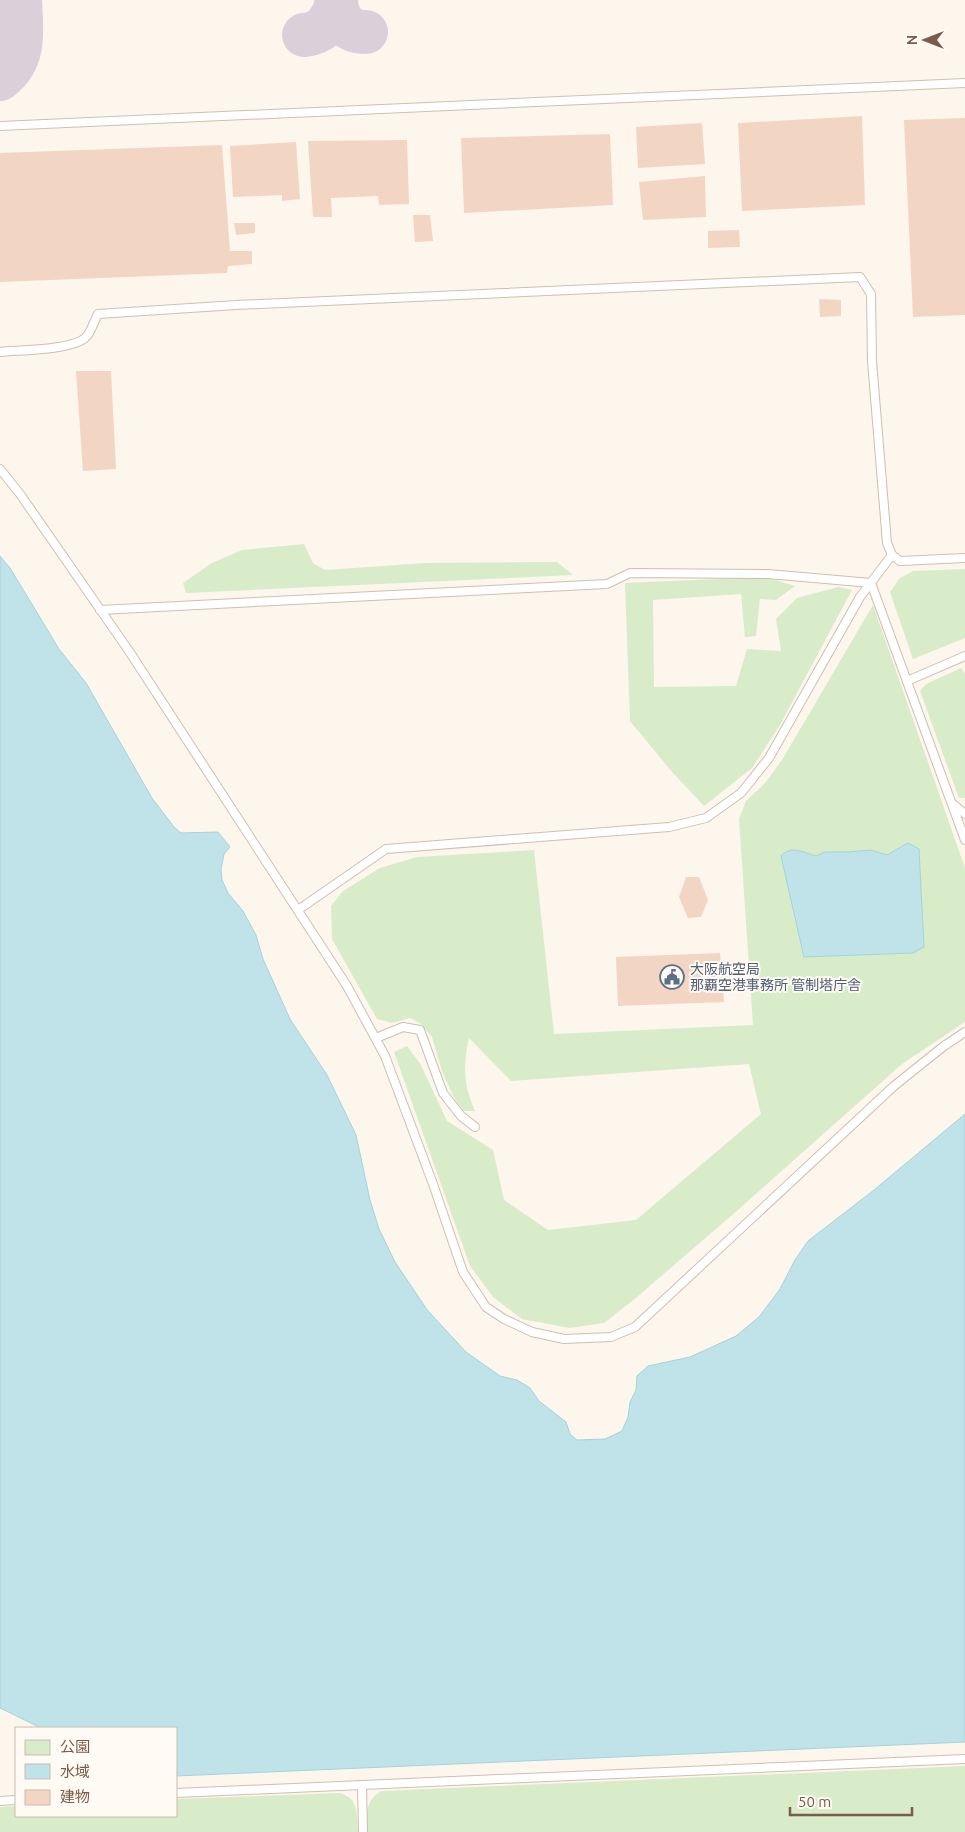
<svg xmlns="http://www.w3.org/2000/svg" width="965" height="1832" viewBox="0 0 965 1832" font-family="Ubuntu,'Noto Sans JP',sans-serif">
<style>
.green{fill:#d8ecc9}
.water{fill:#bfe3e8;stroke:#a5d3da}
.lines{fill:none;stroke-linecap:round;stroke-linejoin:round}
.taxiway{stroke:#dbcfda;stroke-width:44}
.building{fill:#f3d5c3}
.service-casing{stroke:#d1beb0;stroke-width:10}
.service{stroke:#fff;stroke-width:8}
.labels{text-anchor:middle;stroke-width:4;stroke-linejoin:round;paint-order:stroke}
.service-label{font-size:14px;fill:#4e5e75;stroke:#fffaf3;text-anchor:start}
</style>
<rect width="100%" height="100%" fill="#fdf6ec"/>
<g class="green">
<polygon points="304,544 313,563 325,570 426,563 557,562 573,575 186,593 183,583 212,563 242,550"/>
<polygon points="965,569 965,638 913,659 890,592 900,578 913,571"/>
<polygon points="765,577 795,586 776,600 760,599 756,636 745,637 741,594 653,600 654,687 736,686 747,649 781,651 776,619 797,598 838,587 852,590 780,725 752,768 704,806 672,772 630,721 625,583"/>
<path d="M 873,605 L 965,868 L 965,1022 L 902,1064 L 739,1209 L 637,1297 L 604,1323 L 570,1328 L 522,1319 L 493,1297 L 470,1266 L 394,1052 L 407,1046 L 421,1065 L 447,1121 L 493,1150 L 504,1200 L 548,1230 L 636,1220 L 761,1114 L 749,1064 L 511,1081 L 469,1038 C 463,1068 463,1083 475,1111 L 463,1111 L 453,1096 L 442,1071 L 432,1037 L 420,1023 L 410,1018 L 392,1023 L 377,1019 L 332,939 L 331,906 L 343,891 L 380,868 L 417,857 L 534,850 L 554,1034 L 753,1025 L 739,819 L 746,801 L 765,783 L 782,760 Z"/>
<polygon points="961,668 965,674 965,798 959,798 920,691 926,684"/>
<path d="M 965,1766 L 965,1832 L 367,1832 C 367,1814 364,1802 381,1791 Z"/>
<path d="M 340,1793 C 343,1794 348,1796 351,1799 C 358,1807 357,1822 358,1832 L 0,1832 L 0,1807 L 16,1806 L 16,1816 L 176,1816 L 176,1799 Z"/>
</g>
<g class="water">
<polygon points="0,556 10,568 59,649 86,683 152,798 174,827 181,833 218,832 230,847 224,854 221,869 222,880 228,893 243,911 256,935 263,959 290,1019 327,1075 356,1135 370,1200 379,1229 395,1262 428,1311 466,1352 500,1376 517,1380 530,1388 539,1401 566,1422 570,1434 577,1440 605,1439 622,1431 628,1417 630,1402 636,1390 637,1376 648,1366 690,1357 736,1336 759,1317 780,1289 795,1260 808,1241 874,1190 965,1114 965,1742 176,1776 176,1728 41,1728 0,1708"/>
<path d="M 908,843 L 919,849 L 924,947 L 913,953 L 804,957 L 781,856 C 792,845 802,852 816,856 L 825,852 L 848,852 L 871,850 L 887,855 Z"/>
</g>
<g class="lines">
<g class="taxiway">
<path d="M 336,0 C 337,19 346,32 366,32"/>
<path d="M 304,35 C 323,33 328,24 336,8"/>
<path d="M 0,79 C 27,58 21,31 20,0"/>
</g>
</g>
<g class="building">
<polygon points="862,116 865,205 742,211 738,123"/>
<polygon points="965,118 965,315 913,317 904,120"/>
<polygon points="702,123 705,164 638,168 636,127"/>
<polygon points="610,134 613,205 464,213 461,138"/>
<polygon points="407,140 409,204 379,205 378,196 331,198 332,217 313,217 308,141"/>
<polygon points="296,142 300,199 282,201 282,195 233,197 230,146"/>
<polygon points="222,145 230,251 252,251 252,264 228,266 227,273 0,282 0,153"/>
<polygon points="705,176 706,217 643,220 639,182"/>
<polygon points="413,215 430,215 433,241 415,242"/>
<polygon points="234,223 255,223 255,233 236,235"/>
<polygon points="739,230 740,247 708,248 708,231"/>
<polygon points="819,299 841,300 841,316 820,317"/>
<polygon points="76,371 111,371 116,469 83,471"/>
<polygon points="686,877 699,877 708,900 701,917 688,918 679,897"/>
<polygon points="720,953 721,968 727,967 728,985 723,985 724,1002 618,1006 616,957"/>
</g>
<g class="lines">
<g class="service-casing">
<g id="service">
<polyline points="0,126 965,83"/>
<path d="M 0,352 C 20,350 71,350 85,338 C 91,333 94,321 98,314 L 236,305 L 860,277 L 871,294 L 872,361 L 887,543 L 892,555 L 900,561 L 965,558"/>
<polyline points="0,469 20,494 129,651 347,986 385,1056 433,1184 463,1272 486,1307 504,1319 532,1332 564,1339 611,1337 635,1327 894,1086 944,1046 965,1032"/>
<polyline points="100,610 607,584 630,573 768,574 871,583 965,840"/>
<polyline points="907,681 965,656"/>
<polyline points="953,804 965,814"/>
<polyline points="298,910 386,849 669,827 706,818 741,793 769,758 860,597 892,555"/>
<polyline points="376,1038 403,1027 420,1030 443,1093 461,1116 475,1127"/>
<polyline points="362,1785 363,1832"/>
<polyline points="176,1793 965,1759"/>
<polyline points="0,1801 16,1800"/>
</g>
</g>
<use href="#service" class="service"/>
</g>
<defs>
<g id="civic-ring" transform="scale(1.25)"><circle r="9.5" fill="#fffaf3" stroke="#5c6f8a" stroke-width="1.5"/><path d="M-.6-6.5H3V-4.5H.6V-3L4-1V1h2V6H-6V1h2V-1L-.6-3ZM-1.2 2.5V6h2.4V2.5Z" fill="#5c6f8a"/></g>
</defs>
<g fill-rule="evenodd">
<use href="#civic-ring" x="672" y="977"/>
</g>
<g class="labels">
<g class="service-label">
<text x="690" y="974">大阪航空局<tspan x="690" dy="16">那覇空港事務所 管制塔庁舎</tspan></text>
</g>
</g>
<rect x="15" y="1727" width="162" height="90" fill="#fffaf3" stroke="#cabbb1"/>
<rect x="25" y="1740" width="25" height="15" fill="#d8ecc9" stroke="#cabbb1"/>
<text x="60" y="1752" font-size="15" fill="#7a5c4d">公園</text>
<rect x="25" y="1764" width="25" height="15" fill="#bfe3e8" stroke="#cabbb1"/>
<text x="60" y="1777" font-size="15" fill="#7a5c4d">水域</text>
<rect x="25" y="1790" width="25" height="15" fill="#f3d5c3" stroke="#cabbb1"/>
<text x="60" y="1802" font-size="15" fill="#7a5c4d">建物</text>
<g transform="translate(925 40) rotate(270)" stroke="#fffaf3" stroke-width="4" paint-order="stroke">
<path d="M0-4L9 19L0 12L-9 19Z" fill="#7a5c4d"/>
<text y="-8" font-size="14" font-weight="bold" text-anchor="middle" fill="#7a5c4d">N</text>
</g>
<path d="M790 1807v8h122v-8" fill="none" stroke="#7a5c4d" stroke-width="2.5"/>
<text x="798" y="1807" font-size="15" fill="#7a5c4d" stroke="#fffaf3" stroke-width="4" paint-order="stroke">50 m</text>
</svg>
